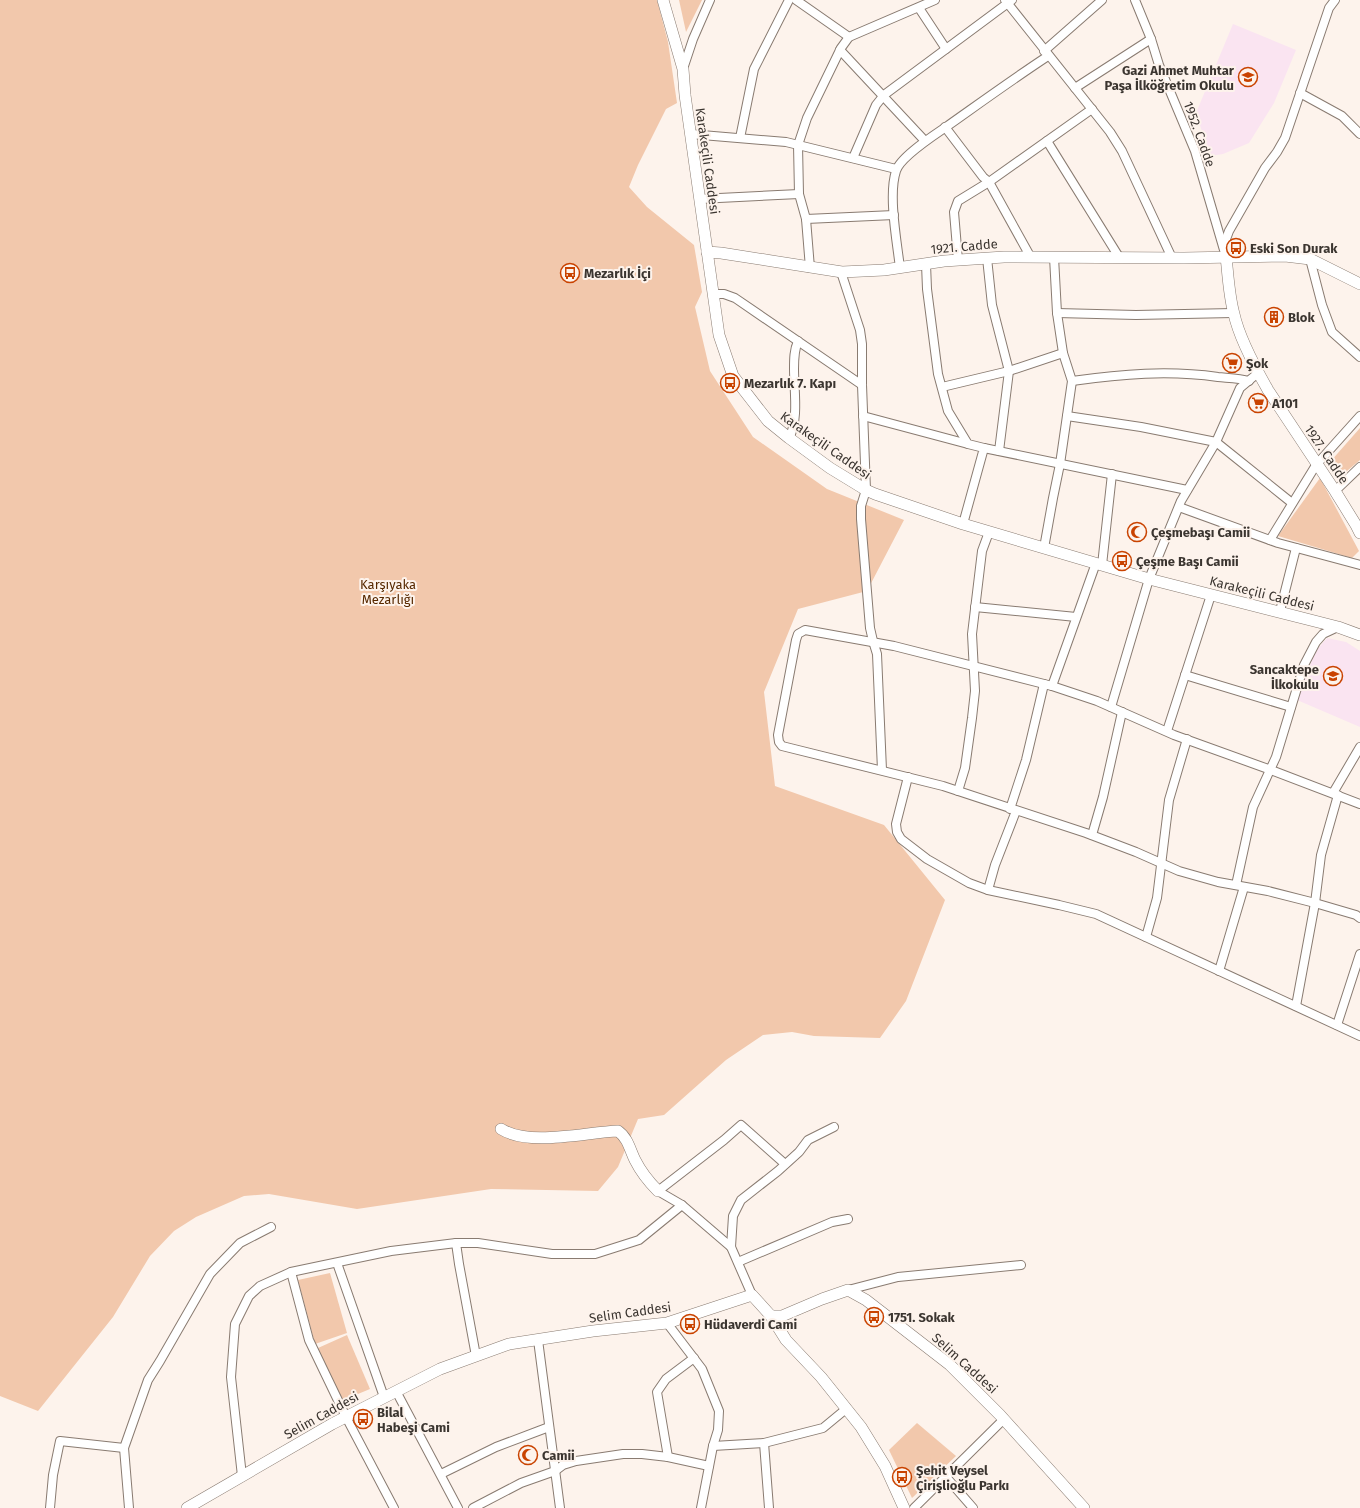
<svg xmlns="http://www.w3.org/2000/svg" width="1360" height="1508" viewBox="0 0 1360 1508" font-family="'Fira Sans',sans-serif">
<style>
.education{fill:#fae4f1}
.green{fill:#f2c8ac}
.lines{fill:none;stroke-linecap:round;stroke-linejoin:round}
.street-casing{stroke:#897b71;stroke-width:10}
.secondary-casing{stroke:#897b71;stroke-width:12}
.street{stroke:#fff;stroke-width:8}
.secondary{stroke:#fff;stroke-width:11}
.labels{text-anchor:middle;stroke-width:4;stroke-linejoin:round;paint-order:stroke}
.poi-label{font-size:13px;font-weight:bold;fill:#3b3530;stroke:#fdf3ec;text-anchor:start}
.street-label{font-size:13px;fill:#3b3530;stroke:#fdf3ec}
.park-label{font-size:13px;fill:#572900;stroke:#fdf3ec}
</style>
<rect width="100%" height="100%" fill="#fdf3ec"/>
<g class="education">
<polygon points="1233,24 1296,50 1274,103 1249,143 1223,154 1210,156 1196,113"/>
<polygon points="1327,638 1346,642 1360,651 1360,727 1297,700 1315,652"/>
</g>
<g class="green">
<polygon points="0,0 657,0 668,42 677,103 666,109 638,165 629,187 647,207 694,245 702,292 695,307 710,371 753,437 827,489 904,520 867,591 798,609 764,692 775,786 884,825 945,900 906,1001 880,1038 814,1036 792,1032 763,1035 726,1060 664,1115 638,1119 618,1167 598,1191 491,1189 357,1209 269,1194 244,1196 196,1217 174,1231 150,1256 113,1317 38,1411 0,1396"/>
<polygon points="679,0 702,0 686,32"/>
<polygon points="1360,428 1360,460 1341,476 1330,462"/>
<polygon points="1320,478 1359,551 1352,558 1278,536"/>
<polygon points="330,1273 347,1333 315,1344 298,1280"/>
<polygon points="347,1335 370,1389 341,1401 318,1348"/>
<polygon points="917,1423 956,1456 912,1498 889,1450"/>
</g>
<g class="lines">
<g class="street-casing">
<g id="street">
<polyline points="796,0 849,37"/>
<polyline points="1005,0 1110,132 1122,151 1172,258"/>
<polyline points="1135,0 1151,39 1159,65 1195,151 1224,250"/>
<polyline points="919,8 946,49"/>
<polyline points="840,50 925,141"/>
<polyline points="1044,51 1102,0"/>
<polyline points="683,69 693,39 710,0"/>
<polyline points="1075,88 1151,39"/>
<polyline points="1300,93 1342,116 1360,134"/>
<polyline points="945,127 983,177 989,182 1030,256"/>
<polyline points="690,134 786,142 896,169"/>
<polyline points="740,138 754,69 789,0"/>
<polyline points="1047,141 1119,257"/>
<polyline points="853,158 876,105 884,95 1012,0"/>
<polyline points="699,199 799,194"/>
<polyline points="806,219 894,215"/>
<polyline points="1226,256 1226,239 1229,231 1265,168 1277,152 1285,138 1329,8 1335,0"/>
<polyline points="987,258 992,305 1009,371 999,451"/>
<polyline points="1310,259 1322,305 1332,332 1360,357"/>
<polyline points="958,260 954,212 958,201 989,182 1092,109"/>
<polyline points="926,264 927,289 938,374 948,411 968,444 984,448 963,524"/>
<polyline points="810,268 806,219 799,194 798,145 807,118 841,48 849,37 935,0"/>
<path d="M 900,268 C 897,242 888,195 896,171 C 900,157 933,136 946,127 C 980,103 1013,79 1048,56"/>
<polyline points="841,272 860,330 862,344 862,385 866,490 861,506 861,519 870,628 873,641 877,654 882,770"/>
<polyline points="713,294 724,294 735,298 862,385"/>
<polyline points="1057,313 1136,315 1233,313"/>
<path d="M 1072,381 C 1122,374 1168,370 1218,377 C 1228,378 1239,378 1249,381"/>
<polyline points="942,387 1009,371 1063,353"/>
<polyline points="863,416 968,444"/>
<polyline points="1067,416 1141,427 1216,442 1292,503"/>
<path d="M 789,438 C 799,420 794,390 794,369 C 794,359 794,350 798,341"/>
<polyline points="984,448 1187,490"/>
<polyline points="1335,491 1360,467"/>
<polyline points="1179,507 1278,543 1360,565"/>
<polyline points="1270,540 1316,465 1360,416"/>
<polyline points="1044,548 1053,498 1060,464 1072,381 1063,353 1057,313 1054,257"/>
<polyline points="1102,565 1112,474"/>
<polyline points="975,607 1076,617"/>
<polyline points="1280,611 1296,548"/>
<polyline points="1185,675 1291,707"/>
<polyline points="1052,686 1096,563"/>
<polyline points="1111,707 1149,579 1181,501 1216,442 1240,388 1258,373"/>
<polyline points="1167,731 1211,595"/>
<polyline points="908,777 896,824 897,832 901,839 927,859 969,883 988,890 1059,905 1096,914 1360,1036"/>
<polyline points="958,791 965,768 972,718 975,691 972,634 982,551 989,532"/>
<polyline points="1333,793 1360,747"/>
<polyline points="1360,804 1271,770 1174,735 1097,701 1052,686 894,646 805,630 798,634 796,640 778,735 779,742 782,746 943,786 1086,833 1136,852 1179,871 1218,882 1268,891 1315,903 1356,915 1360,918"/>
<polyline points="1010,809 1026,760 1044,684"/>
<polyline points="1092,835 1103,797 1122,712"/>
<polyline points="1236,885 1253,807 1276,757 1304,665 1316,642 1323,634 1338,627"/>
<polyline points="988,890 995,865 1016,811"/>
<polyline points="1146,937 1157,898 1169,800 1187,739"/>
<polyline points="1219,971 1244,887"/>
<polyline points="1296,1006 1315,903 1321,855 1338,795"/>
<polyline points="1337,1025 1360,954"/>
<polyline points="456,1243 459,1264 476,1356"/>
<polyline points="731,1247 682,1205 658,1191 724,1140 741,1125 785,1164"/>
<polyline points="738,1262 832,1222 848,1219"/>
<polyline points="337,1263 384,1397"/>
<polyline points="291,1272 309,1340 346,1417 394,1508"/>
<polyline points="848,1290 898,1277 1021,1265"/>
<polyline points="752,1295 731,1247 733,1216 741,1200 778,1171 799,1152 808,1140 834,1127"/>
<polyline points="667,1323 702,1369 719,1411 718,1430 713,1446 701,1508"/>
<polyline points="538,1340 560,1508"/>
<polyline points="396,1391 458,1508"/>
<polyline points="764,1443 769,1508"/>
<polyline points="713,1446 764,1443 823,1428 846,1409"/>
<polyline points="668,1457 657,1392 666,1379 694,1358"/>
<polyline points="441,1474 496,1447 549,1427"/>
<polyline points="242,1476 231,1377 235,1324 249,1296 260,1286 291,1272 391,1251 456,1243 478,1243 552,1254 595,1254 639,1240 682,1205"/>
<polyline points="946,1477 973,1508"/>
<polyline points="50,1508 53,1475 60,1441 124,1448"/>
<polyline points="129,1508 124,1448 148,1380 160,1361 210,1274 240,1243 271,1227"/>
<polyline points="473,1508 521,1483 555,1471 563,1465 576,1461 623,1454 642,1454 668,1457 709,1466"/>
<polyline points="914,1508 1004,1419"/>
</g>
</g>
<g class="secondary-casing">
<g id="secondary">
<polyline points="663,0 683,69 685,95 719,335 733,376 768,421 789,438 830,468 866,490 875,494 963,524 1149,579 1338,627 1360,635"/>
<polyline points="707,252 721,253 842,272 884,270 944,261 1004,257 1184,258 1285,256 1310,259 1360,284"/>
<path d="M 1226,256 C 1228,275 1229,296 1234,314 C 1239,337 1256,369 1268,390 L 1335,491 L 1356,525 L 1360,533"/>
<path d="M 501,1129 C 530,1147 586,1132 618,1131 C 628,1138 630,1150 635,1160 C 641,1172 649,1182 658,1191"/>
<polyline points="771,1316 782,1316 822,1299 848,1290 866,1300 950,1365 1000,1415 1084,1508"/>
<polyline points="187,1508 332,1424 440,1369 509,1344 593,1331 667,1323 752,1295 771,1316 786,1340 821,1377 861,1427 885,1466 904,1508"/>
</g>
</g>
<use href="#street" class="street"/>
<use href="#secondary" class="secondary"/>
</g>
<defs>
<g id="school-ring" transform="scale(1)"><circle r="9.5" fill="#fdf3ec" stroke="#c94300" stroke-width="1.5"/><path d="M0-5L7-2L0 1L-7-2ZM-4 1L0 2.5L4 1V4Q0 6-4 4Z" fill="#c94300"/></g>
<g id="bus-ring" transform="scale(1)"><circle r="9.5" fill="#fdf3ec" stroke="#c94300" stroke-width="1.5"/><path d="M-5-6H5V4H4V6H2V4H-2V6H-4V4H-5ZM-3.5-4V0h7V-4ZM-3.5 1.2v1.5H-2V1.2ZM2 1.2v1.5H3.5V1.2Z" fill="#c94300"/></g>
<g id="building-ring" transform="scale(1)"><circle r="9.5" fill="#fdf3ec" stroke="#c94300" stroke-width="1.5"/><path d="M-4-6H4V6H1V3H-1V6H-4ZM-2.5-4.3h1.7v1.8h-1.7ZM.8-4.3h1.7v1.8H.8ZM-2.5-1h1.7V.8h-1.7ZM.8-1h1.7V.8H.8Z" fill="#c94300"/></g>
<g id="supermarket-ring" transform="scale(1)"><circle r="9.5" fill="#fdf3ec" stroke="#c94300" stroke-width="1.5"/><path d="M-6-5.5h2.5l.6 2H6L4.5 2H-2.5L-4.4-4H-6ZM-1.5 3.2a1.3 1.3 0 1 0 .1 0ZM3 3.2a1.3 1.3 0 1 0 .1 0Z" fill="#c94300"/></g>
<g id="mosque-ring" transform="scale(1)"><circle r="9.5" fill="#fdf3ec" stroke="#c94300" stroke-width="1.5"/><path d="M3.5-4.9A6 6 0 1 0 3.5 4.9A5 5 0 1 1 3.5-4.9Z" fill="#c94300"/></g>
</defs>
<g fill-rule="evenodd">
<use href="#school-ring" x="1248" y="77"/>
<use href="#bus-ring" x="1236" y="248"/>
<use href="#bus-ring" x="570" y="273"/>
<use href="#building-ring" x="1274" y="317"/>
<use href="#supermarket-ring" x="1232" y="363"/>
<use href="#bus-ring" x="730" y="383"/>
<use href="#supermarket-ring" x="1258" y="403"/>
<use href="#mosque-ring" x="1137" y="532"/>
<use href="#bus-ring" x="1122" y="561"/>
<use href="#school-ring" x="1333" y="676"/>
<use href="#bus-ring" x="874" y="1317"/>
<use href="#bus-ring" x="690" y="1324"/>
<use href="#bus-ring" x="363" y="1419"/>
<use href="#mosque-ring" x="528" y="1455"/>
<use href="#bus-ring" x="902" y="1477"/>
</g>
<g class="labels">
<g class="poi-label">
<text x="1234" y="75" text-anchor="end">Gazi Ahmet Muhtar<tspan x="1234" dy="15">Paşa İlköğretim Okulu</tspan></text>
<text x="1250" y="253">Eski Son Durak</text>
<text x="584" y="278">Mezarlık İçi</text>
<text x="1288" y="322">Blok</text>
<text x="1246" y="368">Şok</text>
<text x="744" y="388">Mezarlık 7. Kapı</text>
<text x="1272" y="408">A101</text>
<text x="1151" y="537">Çeşmebaşı Camii</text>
<text x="1136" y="566">Çeşme Başı Camii</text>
<text x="1319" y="674" text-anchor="end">Sancaktepe<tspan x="1319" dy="15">İlkokulu</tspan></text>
<text x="888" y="1322">1751. Sokak</text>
<text x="704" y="1329">Hüdaverdi Cami</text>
<text x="377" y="1417">Bilal<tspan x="377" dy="15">Habeşi Cami</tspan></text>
<text x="542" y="1460">Camii</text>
<text x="916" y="1475">Şehit Veysel<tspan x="916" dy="15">Çirişlioğlu Parkı</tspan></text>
</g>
<g class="street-label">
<text transform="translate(1200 134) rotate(70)" y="5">1952. Cadde</text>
<text transform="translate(708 161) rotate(82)" y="5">Karakeçili Caddesi</text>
<text transform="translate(964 246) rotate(-5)" y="5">1921. Cadde</text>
<text transform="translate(826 445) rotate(35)" y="5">Karakeçili Caddesi</text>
<text transform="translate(1327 454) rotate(56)" y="5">1927. Cadde</text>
<text transform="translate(1262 593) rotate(14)" y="5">Karakeçili Caddesi</text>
<text transform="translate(630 1312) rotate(-8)" y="5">Selim Caddesi</text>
<text transform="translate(965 1363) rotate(42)" y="5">Selim Caddesi</text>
<text transform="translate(321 1415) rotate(-29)" y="5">Selim Caddesi</text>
</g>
<g class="park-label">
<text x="388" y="589">Karşıyaka<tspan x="388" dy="15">Mezarlığı</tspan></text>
</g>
</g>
</svg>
